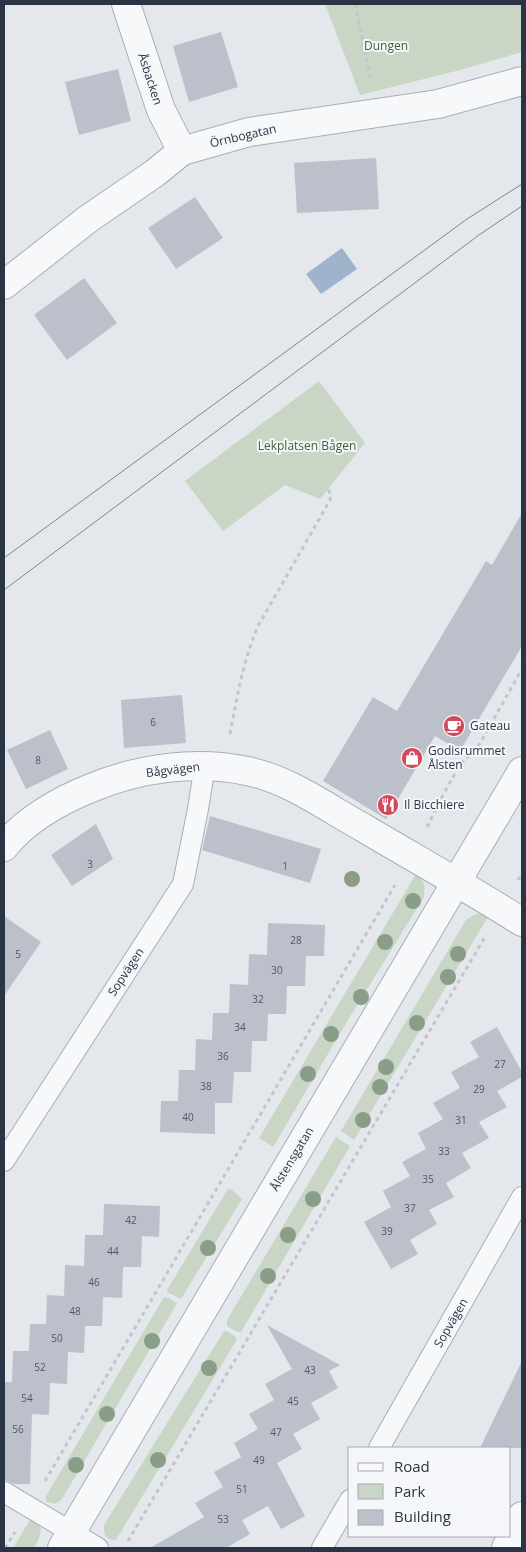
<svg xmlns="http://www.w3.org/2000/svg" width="526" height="1552" viewBox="0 0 526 1552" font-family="'Open Sans',sans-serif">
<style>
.green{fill:#c9d6c5}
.water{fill:#9fb4cc}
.building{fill:#bbc0ca}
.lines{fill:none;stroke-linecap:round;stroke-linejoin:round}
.lane-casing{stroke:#a9aeb7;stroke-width:22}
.street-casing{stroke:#a9aeb7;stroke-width:30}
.path{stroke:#c2c5cb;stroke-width:3;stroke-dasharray:4 4;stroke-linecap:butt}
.lane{stroke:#f7f8fa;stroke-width:20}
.street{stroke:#f7f8fa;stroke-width:28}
.tram{stroke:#7d8696;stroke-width:1}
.tree{fill:#899d89}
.labels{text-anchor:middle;stroke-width:4;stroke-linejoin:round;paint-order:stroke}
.number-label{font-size:10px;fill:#4f5766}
.park-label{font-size:12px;fill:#3f6138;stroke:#f4f6f9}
.street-label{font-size:12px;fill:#2b3445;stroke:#f4f6f9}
.poi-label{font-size:12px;fill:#2b3445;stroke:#f4f6f9;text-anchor:start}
</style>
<rect width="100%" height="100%" fill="#e4e7ec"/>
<g class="green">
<polygon points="325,4 522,4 522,52 460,70 360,95"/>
<polygon points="319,381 365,443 320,499 285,485 223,531 185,481"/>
<path d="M 416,874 C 425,881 425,886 424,897 L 348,1020 L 273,1147 L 259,1138 Z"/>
<polygon points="480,913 489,915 354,1140 341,1131 466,920 474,915"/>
<polygon points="336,1137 350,1146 241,1332 237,1332 227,1326 227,1320"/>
<polygon points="228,1189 231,1189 242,1199 181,1299 167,1292 167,1290"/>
<path d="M 164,1297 L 169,1298 L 177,1303 L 176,1305 L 62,1499 C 57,1504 53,1505 46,1501 L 46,1496 Z"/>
<path d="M 224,1331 L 227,1331 L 236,1337 L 236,1341 L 116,1540 C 107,1541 103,1534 104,1525 Z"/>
<path d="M 30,1520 C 47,1523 40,1538 34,1548 L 13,1548 Z"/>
</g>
<polygon class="water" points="342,248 357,269 321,294 306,274"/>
<g class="building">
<polygon points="221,32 238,87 189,102 173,46"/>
<polygon points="118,69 131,121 79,135 65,82"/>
<polygon points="376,158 379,209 297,213 294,163"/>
<polygon points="195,197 223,238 176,269 148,228"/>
<polygon points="84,278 117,323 67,360 34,315"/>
<polygon points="522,513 522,646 460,751 435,736 386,819 323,781 373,697 397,711 486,561 492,565"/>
<polygon points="182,695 186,743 124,748 121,700"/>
<polygon points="50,730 68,769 26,789 7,750"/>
<polygon points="210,816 321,849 310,883 202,850"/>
<polygon points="96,824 113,859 72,886 51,855"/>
<polygon points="4,916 41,942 4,996"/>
<polygon points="268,923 325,925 324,956 306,956 305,986 287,986 286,1014 268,1014 267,1041 252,1041 251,1072 234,1072 232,1103 215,1103 215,1134 160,1132 161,1101 178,1101 179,1070 195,1070 196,1039 212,1040 213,1013 229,1013 230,984 248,985 249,954 267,955"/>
<polygon points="497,1027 522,1072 522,1077 497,1091 507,1107 479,1122 489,1138 462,1153 471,1168 446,1183 454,1197 429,1210 437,1224 410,1240 418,1254 391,1269 364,1222 391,1207 383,1191 410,1176 402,1162 426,1149 418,1133 443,1119 433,1103 460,1088 451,1072 479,1057 470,1042"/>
<polygon points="104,1204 160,1206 159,1237 142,1236 141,1267 123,1267 122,1298 103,1297 102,1326 85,1326 84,1353 68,1352 67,1384 50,1383 49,1415 32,1414 30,1484 14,1484 4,1480 4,1382 12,1382 13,1351 29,1351 30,1324 46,1324 47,1295 64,1296 65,1265 84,1266 85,1235 103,1235"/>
<polygon points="267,1325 340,1365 329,1371 338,1388 311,1403 320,1419 293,1434 302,1449 277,1463 305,1516 281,1529 268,1506 242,1520 250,1534 226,1548 150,1548 204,1517 195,1503 223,1487 214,1472 241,1457 234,1443 258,1429 249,1414 274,1400 265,1384 292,1369"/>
<polygon points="522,1361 522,1448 480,1448"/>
</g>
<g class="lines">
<g class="lane-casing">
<g id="lane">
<polyline points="4,1161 183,884 198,809 205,765"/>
<polyline points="379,1448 522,1197"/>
<polyline points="4,1492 98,1548"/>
<polyline points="322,1548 350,1500"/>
</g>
</g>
<g class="street-casing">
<g id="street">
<polyline points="126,4 161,110 182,151"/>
<polyline points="4,285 88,219 155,173 182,151 249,132 438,104 522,81"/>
<path d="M 4,847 C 26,819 59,801 91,788 C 139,768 196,760 247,771 C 288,779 326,807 362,827 C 416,859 470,889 522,922"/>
<polyline points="62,1548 522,771"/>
<polyline points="506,1548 522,1516"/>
</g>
</g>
<g class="path">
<polyline points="355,4 371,81"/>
<path d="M 230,734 C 237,697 243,661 258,626 L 330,500 L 331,495 L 328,489"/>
<polyline points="427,827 444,793 460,765 479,745 522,669"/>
<polyline points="518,880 522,874"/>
<polyline points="45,1481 395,885"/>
<polyline points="128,1541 485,937"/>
<polyline points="5,1548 15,1532"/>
</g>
<use href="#lane" class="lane"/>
<use href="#street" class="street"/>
<g class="tram">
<polyline points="4,558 467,219 522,184"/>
<polyline points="4,590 479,235 522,206"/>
</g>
</g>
<g class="tree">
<circle cx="352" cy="879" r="8"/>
<circle cx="413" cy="901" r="8"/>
<circle cx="385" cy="942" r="8"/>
<circle cx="458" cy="954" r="8"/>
<circle cx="448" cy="977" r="8"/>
<circle cx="361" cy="997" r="8"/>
<circle cx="417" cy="1023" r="8"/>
<circle cx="331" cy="1034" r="8"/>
<circle cx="386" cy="1067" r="8"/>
<circle cx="308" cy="1074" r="8"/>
<circle cx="380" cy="1087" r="8"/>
<circle cx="363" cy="1120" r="8"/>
<circle cx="313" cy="1199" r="8"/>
<circle cx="288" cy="1235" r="8"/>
<circle cx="208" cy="1248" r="8"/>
<circle cx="268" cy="1276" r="8"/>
<circle cx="152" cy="1341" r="8"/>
<circle cx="209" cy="1368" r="8"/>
<circle cx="107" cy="1414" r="8"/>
<circle cx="158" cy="1460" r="8"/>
<circle cx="76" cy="1465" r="8"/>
</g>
<defs>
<g id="cafe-disc" transform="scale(1.125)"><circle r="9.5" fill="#d1495b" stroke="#f4f6f9"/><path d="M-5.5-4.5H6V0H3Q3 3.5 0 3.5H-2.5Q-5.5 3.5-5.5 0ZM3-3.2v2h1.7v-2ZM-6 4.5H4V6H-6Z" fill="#fff"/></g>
<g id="shop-disc" transform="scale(1.125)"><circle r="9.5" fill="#d1495b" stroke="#f4f6f9"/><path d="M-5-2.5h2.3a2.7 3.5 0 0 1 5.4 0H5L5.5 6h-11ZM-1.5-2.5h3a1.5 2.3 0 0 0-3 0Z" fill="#fff"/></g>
<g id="restaurant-disc" transform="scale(1.125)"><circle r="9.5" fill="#d1495b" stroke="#f4f6f9"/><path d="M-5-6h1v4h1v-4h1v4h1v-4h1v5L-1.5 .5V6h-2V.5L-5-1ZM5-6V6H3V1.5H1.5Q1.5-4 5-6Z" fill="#fff"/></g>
</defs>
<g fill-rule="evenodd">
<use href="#cafe-disc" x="454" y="726"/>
<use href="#shop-disc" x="412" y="758"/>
<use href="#restaurant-disc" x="388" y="805"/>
</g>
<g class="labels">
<g class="number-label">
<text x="153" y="726">6</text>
<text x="38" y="764">8</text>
<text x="90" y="868">3</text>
<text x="285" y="870">1</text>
<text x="296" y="944">28</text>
<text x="18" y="958">5</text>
<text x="277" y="974">30</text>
<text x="258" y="1003">32</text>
<text x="240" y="1031">34</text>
<text x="223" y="1060">36</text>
<text x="500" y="1068">27</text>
<text x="206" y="1090">38</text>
<text x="479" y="1093">29</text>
<text x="188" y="1121">40</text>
<text x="461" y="1124">31</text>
<text x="444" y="1155">33</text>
<text x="428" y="1183">35</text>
<text x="410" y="1212">37</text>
<text x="131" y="1224">42</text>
<text x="387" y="1235">39</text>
<text x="113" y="1255">44</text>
<text x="94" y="1286">46</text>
<text x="75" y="1315">48</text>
<text x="57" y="1342">50</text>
<text x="40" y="1371">52</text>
<text x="310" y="1374">43</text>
<text x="27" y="1402">54</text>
<text x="293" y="1405">45</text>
<text x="18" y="1433">56</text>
<text x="276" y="1436">47</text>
<text x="259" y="1464">49</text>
<text x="242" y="1493">51</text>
<text x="223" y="1523">53</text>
</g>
<g class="park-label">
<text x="386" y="50">Dungen</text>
<text x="307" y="450">Lekplatsen Bågen</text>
</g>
<g class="street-label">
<text transform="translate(150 79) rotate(72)" y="4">Åsbacken</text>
<text transform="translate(243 136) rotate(-13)" y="4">Örnbogatan</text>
<text transform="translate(173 770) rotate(-7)" y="4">Bågvägen</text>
<text transform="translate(126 972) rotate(-57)" y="4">Sopvägen</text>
<text transform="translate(292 1159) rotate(-59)" y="4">Ålstensgatan</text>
<text transform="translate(451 1323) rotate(-60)" y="4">Sopvägen</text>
</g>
<g class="poi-label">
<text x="470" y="730">Gateau</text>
<text x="428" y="755">Godisrummet<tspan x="428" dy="14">Ålsten</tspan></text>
<text x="404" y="809">Il Bicchiere</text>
</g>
</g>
<rect width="526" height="1552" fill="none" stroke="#2b3445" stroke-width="10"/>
<rect x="348" y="1447" width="162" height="90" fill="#f4f6f9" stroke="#a4a8b1"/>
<rect x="358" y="1463" width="25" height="8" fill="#f7f8fa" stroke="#a4a8b1"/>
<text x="394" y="1472" font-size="15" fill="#2b3445">Road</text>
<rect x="358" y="1484" width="25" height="15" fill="#c9d6c5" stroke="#a4a8b1"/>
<text x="394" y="1497" font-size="15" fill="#2b3445">Park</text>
<rect x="358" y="1510" width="25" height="15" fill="#bbc0ca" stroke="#a4a8b1"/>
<text x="394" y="1522" font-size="15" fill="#2b3445">Building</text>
</svg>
